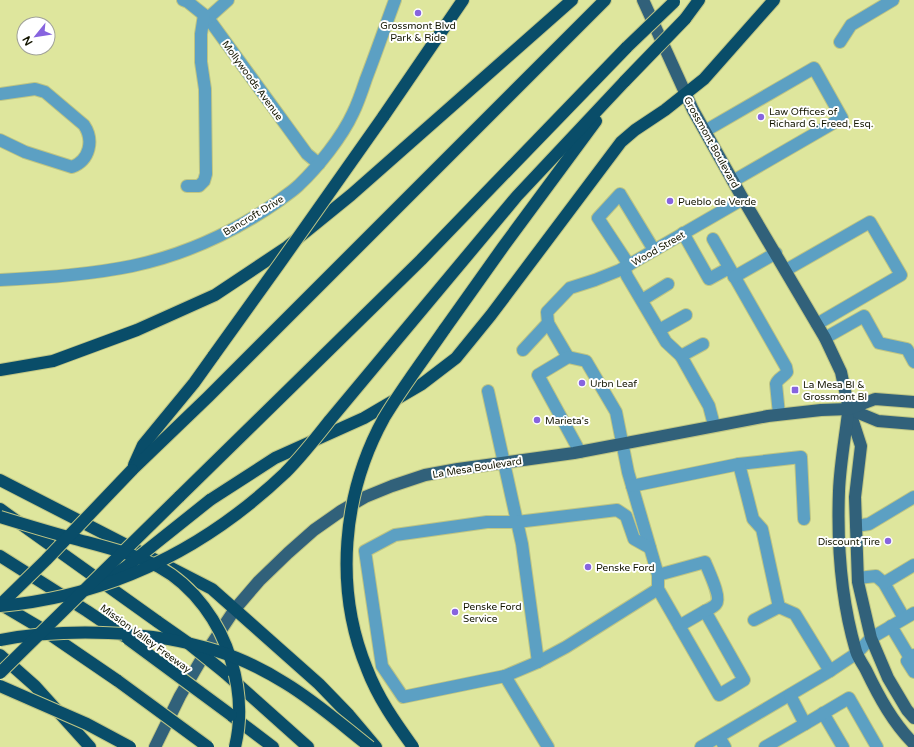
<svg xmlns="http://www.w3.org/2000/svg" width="914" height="747" viewBox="0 0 914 747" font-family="'Varela Round',sans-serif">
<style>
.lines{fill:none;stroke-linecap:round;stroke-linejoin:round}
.minor-casing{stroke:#bec584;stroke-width:14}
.major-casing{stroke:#bec584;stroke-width:14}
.highway-casing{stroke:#bec584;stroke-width:14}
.minor{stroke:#5ca0c3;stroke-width:12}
.major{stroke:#31617a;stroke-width:12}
.highway{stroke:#094d69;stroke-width:12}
.highway-bridge-casing{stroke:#bec584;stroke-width:14;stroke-linecap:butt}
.highway-bridge{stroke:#094d69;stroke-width:12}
.poi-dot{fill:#8764df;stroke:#fff;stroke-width:1.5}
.labels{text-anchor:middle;stroke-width:4;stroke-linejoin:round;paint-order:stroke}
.poi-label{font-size:10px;fill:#141600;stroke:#fff;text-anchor:start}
.street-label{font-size:10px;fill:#141600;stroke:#fff}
</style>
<rect width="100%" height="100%" fill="#dee69d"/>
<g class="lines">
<g class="minor-casing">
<g id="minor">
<polyline points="183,0 188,2 208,18 307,154 319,164"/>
<polyline points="208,18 228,0"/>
<polyline points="840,42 851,25 893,0"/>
<path d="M 0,94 L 35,89 L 45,92 L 84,125 C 94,140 90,160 72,167 L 25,152 L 0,140"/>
<polyline points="705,131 814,68 842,118 733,181"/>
<polyline points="187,186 199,186 204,181 206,174 205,89 201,62 201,34 204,15"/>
<polyline points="683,233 709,279 729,268"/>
<path d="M 713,239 L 786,367 L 787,372 C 784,377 778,378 776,384 L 779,414"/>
<polyline points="629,265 598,218 620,194 654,250"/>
<polyline points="624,268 627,276 666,342 681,356"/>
<polyline points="786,270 870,222 901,275 817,324"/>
<polyline points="734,277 776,253"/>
<path d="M 0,280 C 44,278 88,275 132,266 C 184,255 236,231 280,200 C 286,195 293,191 299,185 C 318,167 342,137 353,113 C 358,103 362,91 366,79 C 376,53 385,27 395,0"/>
<polyline points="642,300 668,284"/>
<polyline points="548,323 547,312 570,288 595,280 620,270 743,199"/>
<polyline points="659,330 686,315"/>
<polyline points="825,338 864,316 879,343 907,349 914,362"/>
<polyline points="703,344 681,356 709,406 714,425"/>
<polyline points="523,350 548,323 568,357"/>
<polyline points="488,391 522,544 538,662 566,647 658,589"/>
<polyline points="580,452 538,375 568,357 586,361 616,412 628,472 658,575 658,589 719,695 744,680 705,611 679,626"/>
<polyline points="739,464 801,457 804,519"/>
<polyline points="632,486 739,464 753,519 762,529 779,607 795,614 830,671"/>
<polyline points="856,526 869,524 914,497"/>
<path d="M 658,575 L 705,562 C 708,570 722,598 716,604 C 714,607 709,609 705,611"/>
<polyline points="858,578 876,576 884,583 904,618"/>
<polyline points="884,583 914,565"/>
<polyline points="754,620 779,607"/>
<polyline points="891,626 910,658"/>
<polyline points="914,655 907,661 914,672"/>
<polyline points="538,662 505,676 403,697 382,666 365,551 395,535 487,522 517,522 617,510 626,516 634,539 650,548"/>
<polyline points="505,676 548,747"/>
<polyline points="823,713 843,747"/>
<polyline points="805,724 849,698 877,747"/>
<polyline points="719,737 725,747"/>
<polyline points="701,747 830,671 857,653 871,638 914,613"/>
<polyline points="765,747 805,724 790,695"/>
</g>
</g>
<g class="major-casing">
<g id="major">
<polyline points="643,0 693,110 743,199 825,338 841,372 849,409 861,446 855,497 858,582 871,638 888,678 907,710 914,718"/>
<polyline points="849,409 878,421 914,424"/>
<path d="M 848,413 C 845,438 840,465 839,491 C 837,545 841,600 856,651 C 858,658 863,664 866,670 C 879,697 893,723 914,744"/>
<polyline points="155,747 180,696 201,660 235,609 259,581 288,553 314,530 341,511 365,497 392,486 425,475 458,469 574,453 768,416 821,410 849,409 875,399 914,402"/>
</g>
</g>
<g class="highway-casing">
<g id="highway">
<polyline points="685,19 699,0"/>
<polyline points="383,117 463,0"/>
<polyline points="444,330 503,247 596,121"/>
<polyline points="390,348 517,196 625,81"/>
<polyline points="0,370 53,361 137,330 215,295 287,247 351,195 572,0"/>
<polyline points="134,465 143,445 194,383 214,355"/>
<polyline points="132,470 208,397 605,0"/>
<polyline points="0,480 212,589 319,684 349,715 376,747"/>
<polyline points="179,497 421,260 627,47"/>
<polyline points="210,500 275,458 364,418 422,384 456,358 491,315 621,142 635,130 665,110 704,79 774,0"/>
<polyline points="0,509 158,622"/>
<polyline points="0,556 87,611 124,636"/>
<polyline points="0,604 39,627 118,681"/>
<polyline points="0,655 35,686 90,747"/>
<polyline points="224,672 308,747"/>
<polyline points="232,716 273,747"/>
</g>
</g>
<use href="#minor" class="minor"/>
<use href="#major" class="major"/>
<use href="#highway" class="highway"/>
<g class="highway-bridge-casing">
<g id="highway-bridge">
<polyline points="627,47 674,2"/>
<polyline points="625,81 685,19"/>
<polyline points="214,355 280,263 383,117"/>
<path d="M 0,517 C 26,525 52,533 79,540 C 105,547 134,554 159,567 C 194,586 220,623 231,660 C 240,689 242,718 235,747"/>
<polyline points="110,578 126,567 210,500"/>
<polyline points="0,605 46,560 132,470"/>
<path d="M 0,606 C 110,596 205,549 285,473 C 301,457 316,438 330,420 C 350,396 370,372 390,348"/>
<polyline points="158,622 188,643 224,672"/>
<polyline points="128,639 231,715"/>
<path d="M 0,640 C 66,628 152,630 217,651 C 240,658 264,670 285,683 C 315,701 342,725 370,747"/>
<polyline points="0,673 179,497"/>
<polyline points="118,681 208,747"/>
<polyline points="0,686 87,724 130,747"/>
<path d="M 413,747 C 395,722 378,698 367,669 C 334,589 342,494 384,418 C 402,388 424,359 444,330"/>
</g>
</g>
<use href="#highway-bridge" class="highway-bridge"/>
</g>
<g class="poi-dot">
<circle cx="418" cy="13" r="4"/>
<circle cx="761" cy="117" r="4"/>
<circle cx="670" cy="201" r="4"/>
<circle cx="582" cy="383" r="4"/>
<rect x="791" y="386" width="8" height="8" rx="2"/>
<circle cx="537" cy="420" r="4"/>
<circle cx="888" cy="541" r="4"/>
<circle cx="588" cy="567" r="4"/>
<circle cx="455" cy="612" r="4"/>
</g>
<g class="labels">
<g class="poi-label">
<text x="418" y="29" text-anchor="middle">Grossmont Blvd<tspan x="418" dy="12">Park &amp; Ride</tspan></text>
<text x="769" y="115">Law Offices of<tspan x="769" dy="12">Richard G. Freed, Esq.</tspan></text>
<text x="678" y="205">Pueblo de Verde</text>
<text x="590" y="387">Urbn Leaf</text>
<text x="803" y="388">La Mesa Bl &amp;<tspan x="803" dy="12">Grossmont Bl</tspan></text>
<text x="545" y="424">Marieta's</text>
<text x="880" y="545" text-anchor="end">Discount Tire</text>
<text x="596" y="571">Penske Ford</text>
<text x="463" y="610">Penske Ford<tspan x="463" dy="12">Service</tspan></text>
</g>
<g class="street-label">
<text transform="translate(253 80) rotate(54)" y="4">Mollywoods Avenue</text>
<text transform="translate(712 142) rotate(61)" y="4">Grossmont Boulevard</text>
<text transform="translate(253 215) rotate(-31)" y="4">Bancroft Drive</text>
<text transform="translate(658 248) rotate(-30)" y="4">Wood Street</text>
<text transform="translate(477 467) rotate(-9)" y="4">La Mesa Boulevard</text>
<text transform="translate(146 638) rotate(36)" y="4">Mission Valley Freeway</text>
</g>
</g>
<g transform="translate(36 36) rotate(240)"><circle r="19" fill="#ffffff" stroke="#a1a299"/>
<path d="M0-3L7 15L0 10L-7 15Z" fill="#8764df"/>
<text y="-6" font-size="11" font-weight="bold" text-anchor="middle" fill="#141600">N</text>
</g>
</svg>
